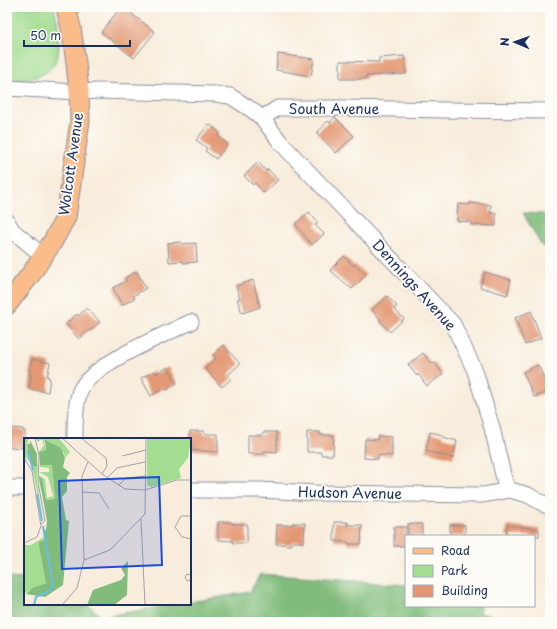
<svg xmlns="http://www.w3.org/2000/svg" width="557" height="629" viewBox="0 0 557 629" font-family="'Playpen Sans',sans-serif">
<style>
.green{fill:#a2dd91;stroke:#5e8678}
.forest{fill:#81bc7b;stroke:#4e766c}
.building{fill:#e39873}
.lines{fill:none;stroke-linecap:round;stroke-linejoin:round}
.minor-casing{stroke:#8a8e9d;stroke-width:17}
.major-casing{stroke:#8a8e9d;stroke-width:21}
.minor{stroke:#fff;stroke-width:15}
.major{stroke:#fabc8b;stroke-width:19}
.labels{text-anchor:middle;stroke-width:3.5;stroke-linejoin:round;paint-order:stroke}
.street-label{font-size:14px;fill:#1b2f5e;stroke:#fdfcf7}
.inset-river{fill:none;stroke:#69bce5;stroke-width:2}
.inset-road{fill:none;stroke:#a0a1aa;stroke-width:1}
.view{fill:#1d4ed8;fill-opacity:0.15;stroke:#1d4ed8;stroke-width:2}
.inset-edge{fill:none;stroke:#1b2f5e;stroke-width:2}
</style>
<rect width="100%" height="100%" fill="#fdfcf7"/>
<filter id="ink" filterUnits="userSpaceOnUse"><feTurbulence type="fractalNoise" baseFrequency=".025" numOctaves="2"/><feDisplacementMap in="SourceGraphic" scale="8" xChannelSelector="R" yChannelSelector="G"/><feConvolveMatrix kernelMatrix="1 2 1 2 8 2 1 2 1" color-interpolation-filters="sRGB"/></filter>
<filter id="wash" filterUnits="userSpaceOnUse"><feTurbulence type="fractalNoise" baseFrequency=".012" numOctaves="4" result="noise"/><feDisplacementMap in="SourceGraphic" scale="16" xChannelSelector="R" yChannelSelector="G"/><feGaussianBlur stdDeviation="0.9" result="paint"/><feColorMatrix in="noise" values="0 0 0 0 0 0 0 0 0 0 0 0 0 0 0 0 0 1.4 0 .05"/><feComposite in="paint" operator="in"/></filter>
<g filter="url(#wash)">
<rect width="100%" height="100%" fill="#f8eddc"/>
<path class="green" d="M 7,7 L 54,7 L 59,30 L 57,31 C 66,68 41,83 7,80 Z"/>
<g class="forest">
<polygon points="523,213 542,214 550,216 550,250 541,245"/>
<polygon points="260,574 406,585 406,606 480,606 481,614 550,622 7,622 7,578 25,579 25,604 88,604 101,617 177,604 190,604 190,602 250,592"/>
</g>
<g id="blocks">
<g class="building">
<polygon points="121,7 123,7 155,32 134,58 101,32"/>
<polygon points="278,54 314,59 311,76 276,70"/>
<polygon points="404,56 406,74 366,76 366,79 340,79 340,61 379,62 379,58"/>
<polygon points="335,117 354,136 336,153 317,133 328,121 330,123"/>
<polygon points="209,124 220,133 218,136 228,144 216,159 205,151 207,148 196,140"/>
<polygon points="258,162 266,171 268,169 278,180 264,193 255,183 253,185 244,176"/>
<polygon points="470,203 491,205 490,213 496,213 496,226 471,225 471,222 457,221 458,204 470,205"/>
<polygon points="309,212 318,223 315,225 324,234 312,245 295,224"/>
<polygon points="181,242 181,244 196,243 197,262 183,263 183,261 169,262 168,243"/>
<polygon points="344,256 354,266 355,264 366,275 352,289 330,270"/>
<polygon points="135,272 137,272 146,288 133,296 135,298 122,305 113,288 126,281 125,278"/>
<polygon points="485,272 511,280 507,295 480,287"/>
<polygon points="253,280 260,307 242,313 237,299 240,299 236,286"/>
<polygon points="387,296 397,306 394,309 404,319 390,332 380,321 381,320 372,310"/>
<polygon points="87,308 100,322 90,331 89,330 79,339 66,324 77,314 78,316"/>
<polygon points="531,311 541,338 525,345 515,318"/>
<polygon points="224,345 240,364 228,375 231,379 222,387 205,368 216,358 213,355"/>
<polygon points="423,353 432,364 434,362 443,374 427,386 418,374 417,376 408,365"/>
<polygon points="32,359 50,363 47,377 50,378 48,392 29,389 31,374 29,374"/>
<polygon points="538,365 550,391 534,397 523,372"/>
<polygon points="168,367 177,383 166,390 164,388 151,396 141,378 154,371 156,374"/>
<polygon points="9,428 23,429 23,431 25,431 25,448 9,447"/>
<polygon points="190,431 204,431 204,434 218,434 218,452 190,450"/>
<polygon points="263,432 277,432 277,452 264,451 264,454 248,454 248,435 263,435"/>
<polygon points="307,432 320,432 320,435 334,435 333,455 321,455 321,452 307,452"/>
<polygon points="430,432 443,435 443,437 457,441 453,458 426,451"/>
<polygon points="378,436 392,437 392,456 378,455 378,459 364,458 365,439 377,440"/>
<polygon points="218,522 232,522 232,524 247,524 247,543 233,543 233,541 218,540"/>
<polygon points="334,522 348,522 347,525 362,525 361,544 348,544 348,542 334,541"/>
<polygon points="292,523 305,523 304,542 292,542 292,545 276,544 277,525 292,525"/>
<rect x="408" y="524" width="14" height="12"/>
<rect x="450" y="525" width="15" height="11"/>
<polygon points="507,525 539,529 539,536 506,536"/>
<rect x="394" y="527" width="12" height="19"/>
</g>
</g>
</g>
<g filter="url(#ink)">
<use href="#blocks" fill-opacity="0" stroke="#8a8e9d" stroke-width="1"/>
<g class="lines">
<g class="minor-casing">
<g id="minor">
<polyline points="7,88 79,92 98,91 215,94 230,96 252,110 262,118 281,143 453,324 475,371 492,428 505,483 510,490 528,495 540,502 550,506"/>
<polyline points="262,118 278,108 344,108 444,110 550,111"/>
<polyline points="7,221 12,230 43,256"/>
<path d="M 75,439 C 75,423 75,406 80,391 C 91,364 164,335 191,322"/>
<polyline points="7,488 25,488"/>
<polyline points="190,490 260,490 315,493 483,495 510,490"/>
</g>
</g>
<g class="major-casing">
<polyline id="major" points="7,305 31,274 53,241 66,217 80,121 79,92 76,63 71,28 66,7"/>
</g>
<use href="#minor" class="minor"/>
<use href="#major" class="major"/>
</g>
</g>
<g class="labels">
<g class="street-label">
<text x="334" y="114">South Avenue</text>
<text transform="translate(71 164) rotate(-82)" y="5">Wolcott Avenue</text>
<text transform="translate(414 285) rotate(48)" y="5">Dennings Avenue</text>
<text transform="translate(350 493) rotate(1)" y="5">Hudson Avenue</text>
</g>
</g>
<g transform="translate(24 438)">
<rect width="167" height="167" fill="#f8eddc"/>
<path d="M 0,0 L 5,0 L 3,7 L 6,24 L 0,18 ZM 12,0 L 35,0 L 46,14 L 41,20 L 40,15 L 20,3 L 22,12 L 15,14 L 20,7 L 18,1 L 14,4 ZM 123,0 L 167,0 L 164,20 L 155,31 L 157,40 L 127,49 L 123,47 ZM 16,20 L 28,27 L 31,61 L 22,62 L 18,40 L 16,39 L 21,68 L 15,43 L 15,37 L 21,41 L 23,60 L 29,58 L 24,39 L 15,34 L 25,34 L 25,30 L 16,29 ZM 14,23 L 13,43 L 19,83 L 8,29 L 13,28 ZM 19,93 L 21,102 L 18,111 L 22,145 L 8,150 L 0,156 L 0,107 L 7,107 L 20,99 Z" fill="#a2dd91"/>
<path d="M 6,2 L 13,16 L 13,28 L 8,29 L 6,24 L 3,6 L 6,6 ZM 21,2 L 37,10 L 41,20 L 39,29 L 46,35 L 43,39 L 43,53 L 38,59 L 42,82 L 45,83 L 39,147 L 21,159 L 2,156 L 8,150 L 22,145 L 15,107 L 15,104 L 21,102 L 19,93 L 22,92 L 23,83 L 15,39 L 18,40 L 22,62 L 31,61 L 28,27 L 16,27 L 15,14 L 22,12 ZM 104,123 L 103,157 L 90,167 L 63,167 L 69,152 L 97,142 L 101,137 L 97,130 Z" fill="#81bc7b"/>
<path class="inset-river" d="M 4,13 L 9,32M 13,56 L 18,83M 10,167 L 12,159 L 26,152 L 29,148 L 19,88"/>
<path class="inset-road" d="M 11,0 L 15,17 L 14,44 L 21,83 L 17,86M 38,0 L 78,36 L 101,51 L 121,52 L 153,42 L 167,42M 57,0 L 82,20 L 83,28 L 78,36M 98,18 L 122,12M 0,20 L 8,33 L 17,88 L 13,99 L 0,105M 83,40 L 93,30 L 121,24M 95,47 L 102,40 L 121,38M 58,54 L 75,55 L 85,71M 167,78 L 157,78 L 151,89 L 158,99 L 167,101M 117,81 L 121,167M 60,122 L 58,38 L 64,24M 167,137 L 163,136 L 161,139 L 163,143 L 167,142M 38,167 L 53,150 L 60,122 L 86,112 L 121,76 L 122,0"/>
<path class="view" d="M 135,39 L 138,127 L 38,131 L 35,43 Z"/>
<rect width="167" height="167" class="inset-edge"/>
</g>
<rect width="557" height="629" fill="none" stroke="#fdfcf7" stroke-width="24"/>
<rect x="405" y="535" width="130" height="72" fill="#fdfcf7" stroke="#a3aaba"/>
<rect x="413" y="548" width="20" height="6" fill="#fabc8b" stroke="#a3aaba"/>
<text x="441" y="555" font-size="12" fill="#1b2f5e">Road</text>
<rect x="413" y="565" width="20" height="12" fill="#a2dd91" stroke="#a3aaba"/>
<text x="441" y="575" font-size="12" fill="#1b2f5e">Park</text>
<rect x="413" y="585" width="20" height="12" fill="#e39873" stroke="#a3aaba"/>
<text x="441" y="595" font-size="12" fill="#1b2f5e">Building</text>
<g transform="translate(515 42) rotate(272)" stroke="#fdfcf7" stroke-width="3" paint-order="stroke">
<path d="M0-3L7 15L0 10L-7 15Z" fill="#1b2f5e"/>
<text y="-6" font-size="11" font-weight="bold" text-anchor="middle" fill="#1b2f5e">N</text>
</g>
<path d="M24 40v6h106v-6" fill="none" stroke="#1b2f5e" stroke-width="2"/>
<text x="30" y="40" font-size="12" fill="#1b2f5e" stroke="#fdfcf7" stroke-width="3" paint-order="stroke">50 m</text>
</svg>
